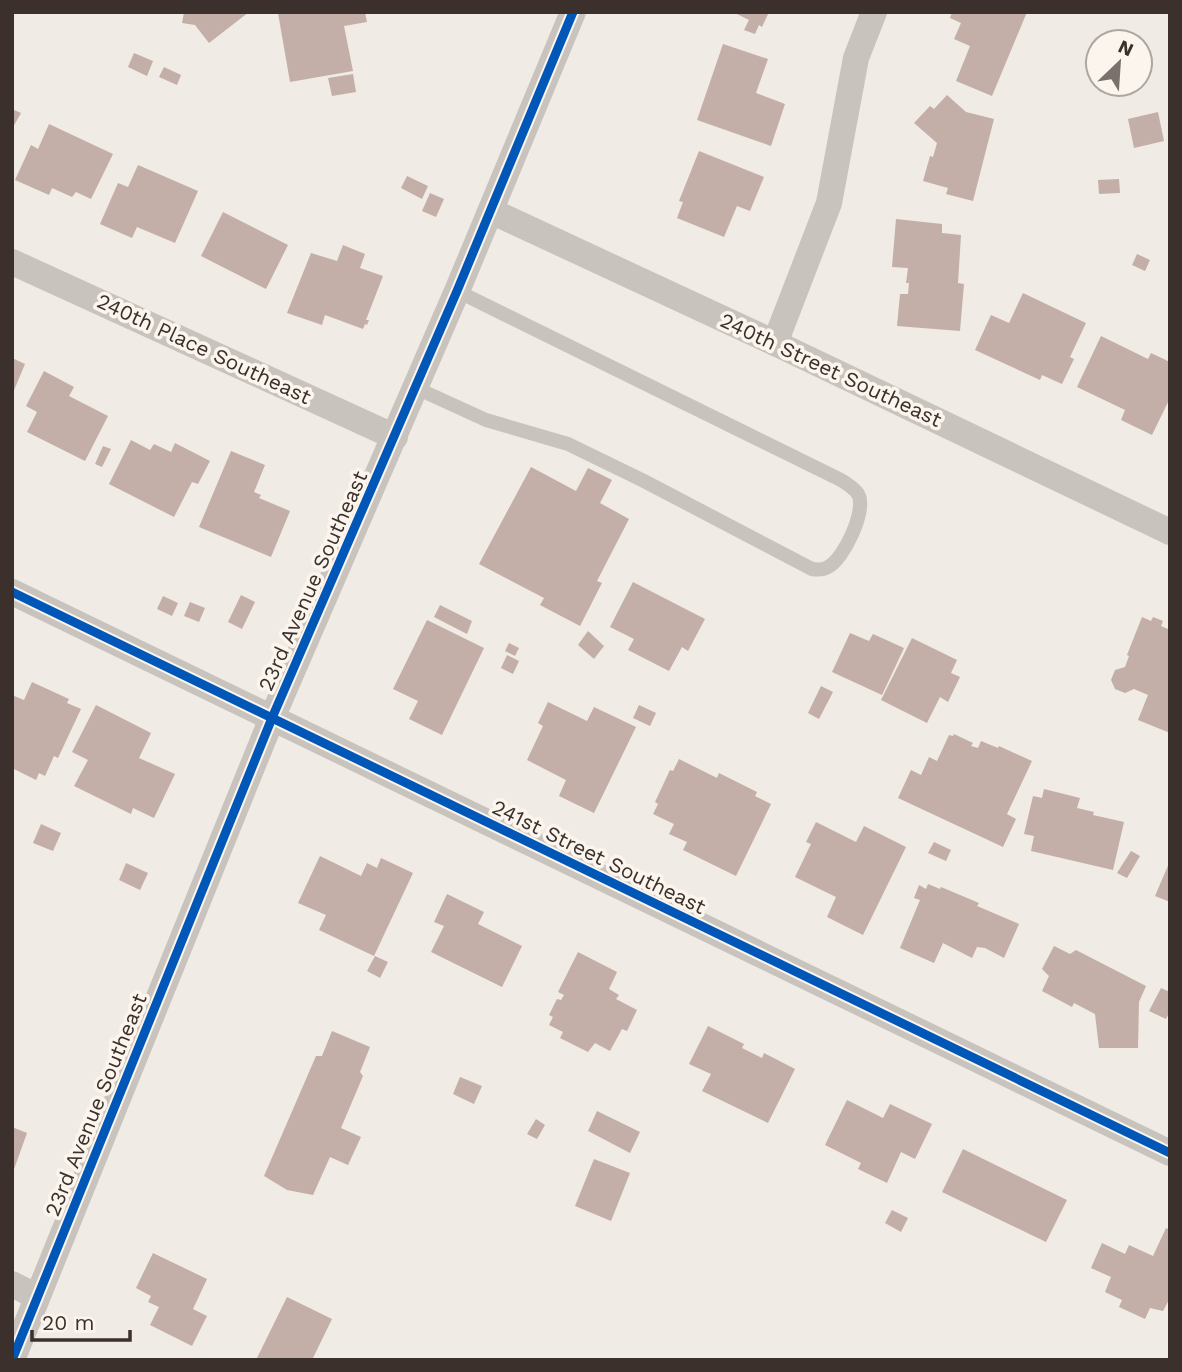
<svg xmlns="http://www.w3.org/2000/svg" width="1182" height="1372" viewBox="0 0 1182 1372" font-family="'Work Sans',sans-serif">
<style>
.building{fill:#c3afa7}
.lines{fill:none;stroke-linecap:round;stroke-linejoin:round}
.lane{stroke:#c9c3be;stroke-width:14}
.street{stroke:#c9c3be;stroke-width:26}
.cycleway-casing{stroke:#fbf5ee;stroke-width:13}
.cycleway{stroke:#0057b8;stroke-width:9}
.labels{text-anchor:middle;stroke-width:7;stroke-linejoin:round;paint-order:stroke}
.street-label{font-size:21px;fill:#3b302b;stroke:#fbf5ee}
</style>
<rect width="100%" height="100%" fill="#f0ebe5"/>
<g class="building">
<polygon points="184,12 249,12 209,43 195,25 182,23"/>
<polygon points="365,12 367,22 344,26 353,71 290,82 278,13"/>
<polygon points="733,12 769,12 762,27 759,25 755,34 744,30 749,20"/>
<polygon points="952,12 1027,12 992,96 956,81 970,46 954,39 961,23 950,18"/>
<polygon points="723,44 768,59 756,93 785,104 771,146 697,120"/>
<polygon points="134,53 153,61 147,76 128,67"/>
<polygon points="164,67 181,75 177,85 159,77"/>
<polygon points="353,74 356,92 332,96 328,78"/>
<polygon points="947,95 966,112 994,119 973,201 946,194 948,188 923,181 930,156 933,157 937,143 914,123 930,106 934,109"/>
<polygon points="12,109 21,113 12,129"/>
<polygon points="1158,112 1164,141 1134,148 1128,119"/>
<polygon points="49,124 113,154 91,199 76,192 72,197 52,188 49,195 15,180 31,145 38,149"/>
<polygon points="699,151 764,177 750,211 737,206 724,237 677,218 683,202 679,201"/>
<polygon points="138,165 198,191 175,243 137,227 132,238 100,224 118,183 128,187"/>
<polygon points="407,176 428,186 422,199 401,188"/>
<polygon points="1119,179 1120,193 1099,194 1098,180"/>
<polygon points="430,193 444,199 436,217 422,211"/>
<polygon points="223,212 288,245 266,289 201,256"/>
<polygon points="896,219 942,224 942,233 961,235 958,283 964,284 960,331 897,326 900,294 908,294 909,283 906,283 908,268 892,267"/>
<polygon points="343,245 365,254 360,268 383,276 366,320 369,320 367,325 365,324 363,329 325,315 322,325 287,313 311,253 337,261"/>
<polygon points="1137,254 1150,260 1145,271 1132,265"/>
<polygon points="1023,293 1086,323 1070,357 1074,359 1062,384 1042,375 1040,380 975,350 991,315 1009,323"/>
<polygon points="1101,336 1148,359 1151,353 1170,362 1170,398 1152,435 1121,420 1125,410 1077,387"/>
<polygon points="12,358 25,364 12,395"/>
<polygon points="44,371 74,387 69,396 108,416 85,461 27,432 37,412 26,406"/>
<polygon points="131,440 150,450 154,444 171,452 175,443 210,461 198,484 192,482 174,517 109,484"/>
<polygon points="103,446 111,449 102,467 95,464"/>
<polygon points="231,451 265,465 254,492 261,495 259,498 290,511 271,557 199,527"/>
<polygon points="531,467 576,491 588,468 612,480 600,503 629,519 597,581 602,583 580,626 540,605 544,598 479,564"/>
<polygon points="633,582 705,619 688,651 682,647 669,671 628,650 634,639 610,627"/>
<polygon points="241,595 255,602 242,629 228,622"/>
<polygon points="163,596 178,603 172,616 157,609"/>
<polygon points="190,602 205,608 199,622 184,616"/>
<polygon points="440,605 472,621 467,634 434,617"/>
<polygon points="1142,617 1151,621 1153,617 1163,621 1161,626 1170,630 1170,733 1138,720 1148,695 1134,689 1125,693 1115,689 1111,680 1115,670 1125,667 1129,656 1127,655"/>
<polygon points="427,620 484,648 442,735 409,719 418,701 393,689"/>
<polygon points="588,631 604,646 594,659 578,645"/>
<polygon points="850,633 869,641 873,634 904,648 882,695 832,672"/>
<polygon points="912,638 957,660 951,673 960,677 948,702 940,697 927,723 881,700"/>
<polygon points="509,643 519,648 515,656 505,651"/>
<polygon points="507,655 519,661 513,674 501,668"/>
<polygon points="32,682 69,699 67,703 81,709 58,758 54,756 45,776 39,773 36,780 12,768 12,695 24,700"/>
<polygon points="821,686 833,692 819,719 808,713"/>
<polygon points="548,702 587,721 594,707 636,727 594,813 559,796 566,780 527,760 543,726 538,723"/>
<polygon points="96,705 151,733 139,758 175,774 154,818 133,808 131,814 74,786 88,760 72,752"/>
<polygon points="639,705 656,713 650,726 633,718"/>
<polygon points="954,734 973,743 971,746 978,748 981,741 998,748 999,746 1032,761 1007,814 1016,819 1003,847 898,798 911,770 921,775 929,757 937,761 949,735 953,736"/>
<polygon points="679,759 717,778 719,773 757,792 755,796 771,804 736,876 683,850 687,842 669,834 674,824 653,814 658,804 655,802 670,770 673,771"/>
<polygon points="1044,789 1080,798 1077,808 1094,812 1093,815 1124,822 1113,870 1031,851 1034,836 1024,834 1033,796 1042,798"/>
<polygon points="816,822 856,842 864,826 906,847 863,935 827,917 836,897 795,877 811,844 806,842"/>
<polygon points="41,824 61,833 53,851 33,843"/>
<polygon points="934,842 951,850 946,861 928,853"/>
<polygon points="1131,851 1140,856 1127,878 1117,873"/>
<polygon points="320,856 361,876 367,863 377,868 381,858 413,873 374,956 319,930 326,915 298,903"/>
<polygon points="1170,861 1170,902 1155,896"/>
<polygon points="126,863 148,873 140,890 119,880"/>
<polygon points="928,884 940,889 941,887 979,903 977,906 1019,924 1004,958 985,948 977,947 972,958 943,943 934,963 900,948 920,900 914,898 919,885 926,889"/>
<polygon points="447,894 484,912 478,924 522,946 502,987 431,952 444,926 434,922"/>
<polygon points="1054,946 1070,954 1076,950 1146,986 1139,1002 1138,1048 1099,1048 1095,1014 1074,1003 1072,1007 1042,991 1049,976 1042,969"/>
<polygon points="578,952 617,972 609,989 619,995 616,999 637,1010 627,1031 622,1029 610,1051 595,1043 588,1052 560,1038 563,1032 549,1025 553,1017 549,1015 557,999 561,1000 564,995 558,992"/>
<polygon points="375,956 388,962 380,978 367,971"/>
<polygon points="1161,988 1170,992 1170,1011 1166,1019 1149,1011"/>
<polygon points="708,1026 744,1044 742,1048 762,1058 764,1053 795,1069 768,1123 702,1091 711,1074 689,1064"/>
<polygon points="332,1031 370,1047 360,1072 363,1076 341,1128 361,1137 348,1165 330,1157 313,1195 287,1190 264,1176 316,1056 322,1056"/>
<polygon points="460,1077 482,1086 474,1104 453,1094"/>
<polygon points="847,1100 883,1118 890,1104 932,1124 915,1159 901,1152 887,1183 858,1169 861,1163 825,1145"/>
<polygon points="597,1111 640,1132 630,1153 588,1131"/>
<polygon points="536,1119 545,1125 537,1139 527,1134"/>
<polygon points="12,1127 27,1133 13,1172 12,1172"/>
<polygon points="963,1149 1067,1200 1046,1242 942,1192"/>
<polygon points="594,1159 630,1173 611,1221 575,1206"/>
<polygon points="892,1210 908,1218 901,1232 885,1223"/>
<polygon points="1166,1228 1170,1230 1170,1298 1163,1311 1150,1308 1145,1319 1119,1307 1122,1300 1105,1292 1111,1277 1091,1268 1102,1243 1125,1254 1129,1245 1153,1256"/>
<polygon points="153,1253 207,1279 193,1309 207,1316 192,1346 150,1325 159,1307 148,1302 151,1296 136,1288"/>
<polygon points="287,1297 332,1319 312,1360 256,1360"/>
</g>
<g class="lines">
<path class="lane" d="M 416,388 L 486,420 L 568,444 L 642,480 L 812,569 C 818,570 823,570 828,567 C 844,559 867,510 858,494 C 854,488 847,484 841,480 L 457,291"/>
<g class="street">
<polyline points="491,211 775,343 1170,532"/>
<polyline points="12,262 395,437"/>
<polyline points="775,343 829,203 856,58 874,12"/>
<polyline points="12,592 1170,1153"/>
<polyline points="12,1284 37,1297"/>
<polyline points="12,1360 272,718 457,291 573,12"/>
</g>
<g class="cycleway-casing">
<g id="cycleway">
<polyline points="12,592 1170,1153"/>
<polyline points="12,1360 272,718 457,291 573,12"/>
</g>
</g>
<use href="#cycleway" class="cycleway"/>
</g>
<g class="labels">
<g class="street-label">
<text transform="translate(204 349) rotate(25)" y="7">240th Place Southeast</text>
<text transform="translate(831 370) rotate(25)" y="7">240th Street Southeast</text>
<text transform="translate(313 581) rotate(-66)" y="7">23rd Avenue Southeast</text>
<text transform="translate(599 857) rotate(26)" y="7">241st Street Southeast</text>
<text transform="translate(96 1105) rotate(-68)" y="7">23rd Avenue Southeast</text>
</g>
</g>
<rect width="1182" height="1372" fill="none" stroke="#3b302b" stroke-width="28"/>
<g transform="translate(1119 63) rotate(25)"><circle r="33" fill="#fbf5ee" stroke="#aea6a0" stroke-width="2"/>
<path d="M0-5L12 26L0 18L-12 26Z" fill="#7a716c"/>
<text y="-10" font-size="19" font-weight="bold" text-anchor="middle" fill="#3b302b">N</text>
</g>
<path d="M32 1330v10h98v-10" fill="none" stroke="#3b302b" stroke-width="3.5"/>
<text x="42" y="1330" font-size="21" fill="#3b302b" stroke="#fbf5ee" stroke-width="5" paint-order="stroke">20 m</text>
</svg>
